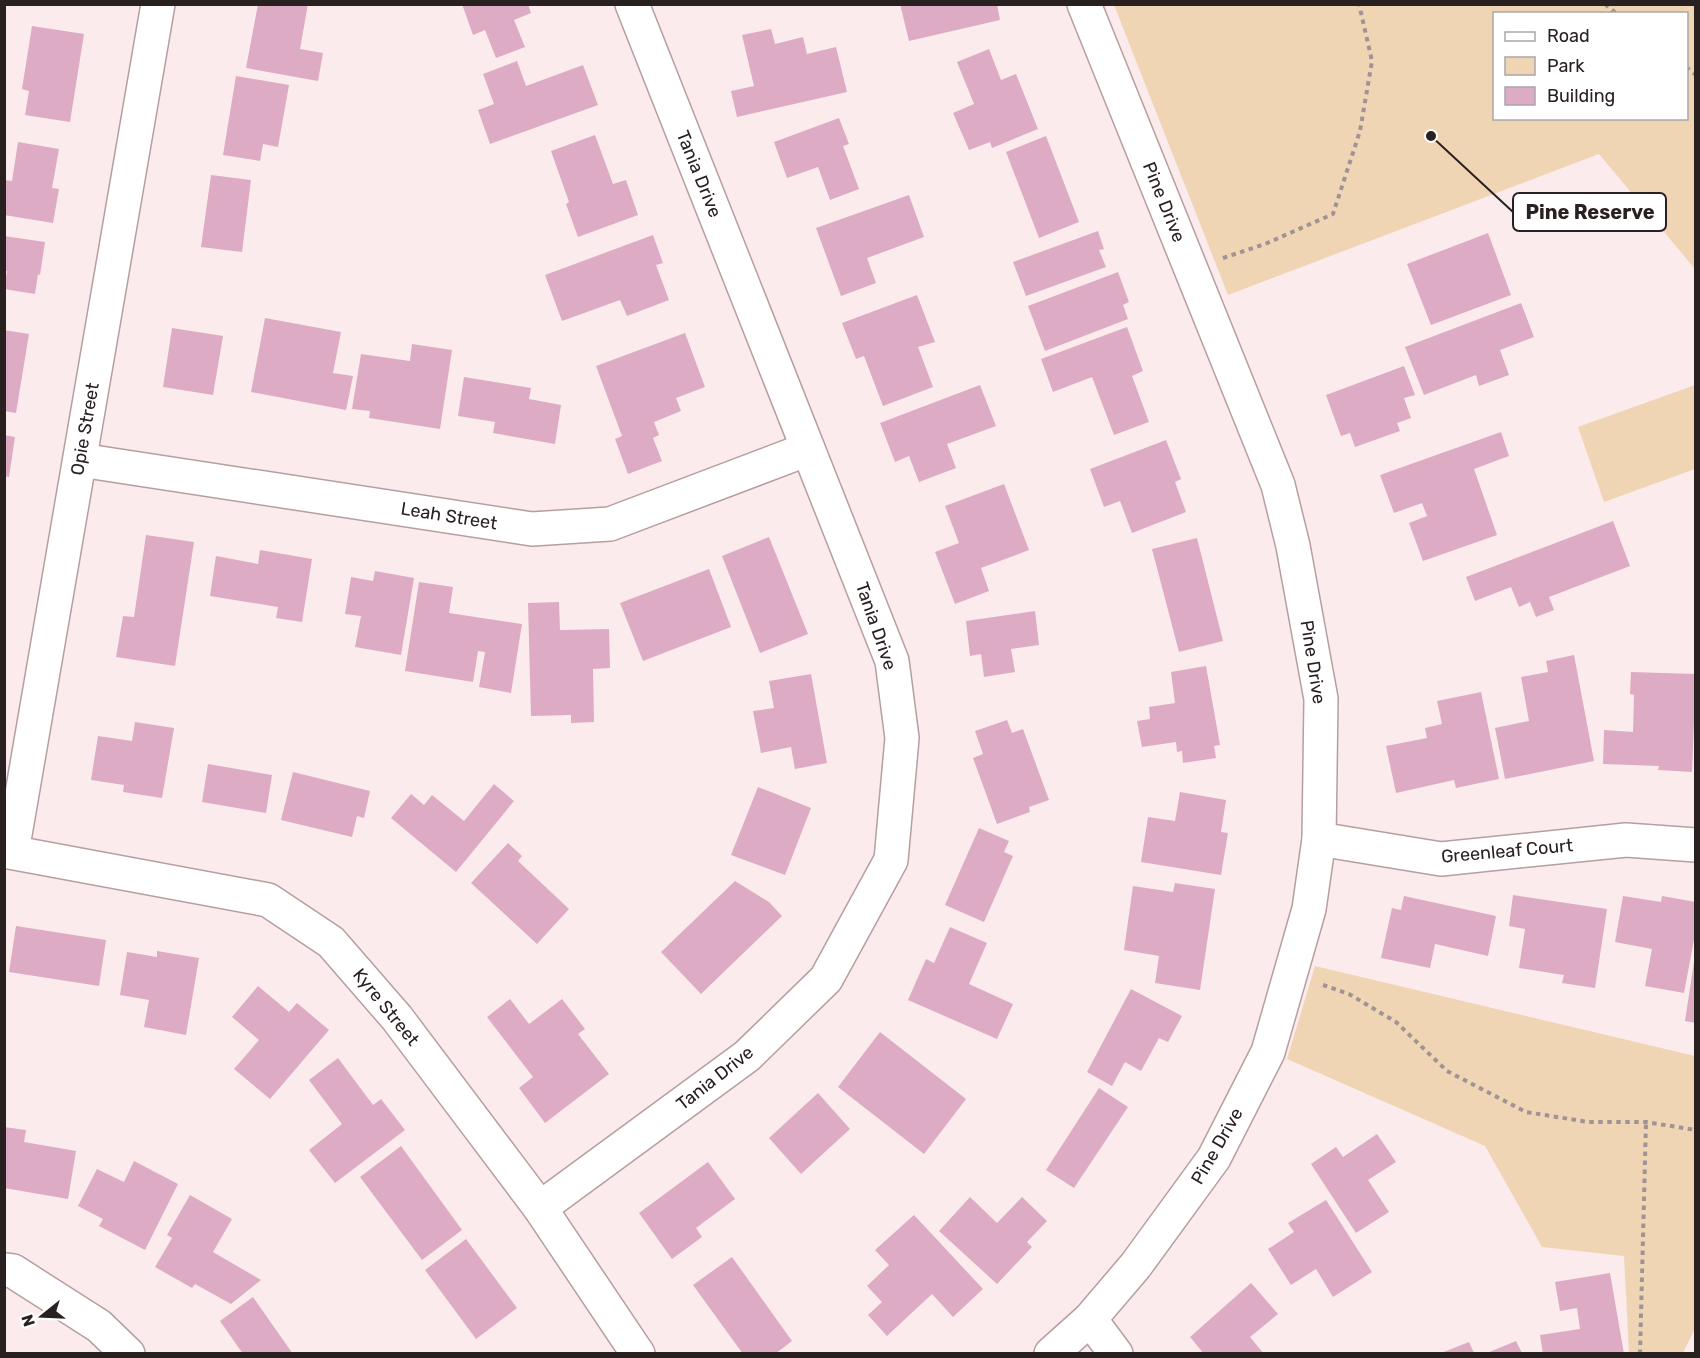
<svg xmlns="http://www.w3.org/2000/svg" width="1700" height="1358" viewBox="0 0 1700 1358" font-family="Rubik,sans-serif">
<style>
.green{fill:#f0d5b5;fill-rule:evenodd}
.building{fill:#ddacc4}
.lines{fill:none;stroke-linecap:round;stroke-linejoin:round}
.minor-casing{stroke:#b79e9f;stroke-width:36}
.path{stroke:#a09393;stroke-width:4;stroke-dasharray:4.5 4.5;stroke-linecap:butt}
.minor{stroke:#fff;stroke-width:33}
.labels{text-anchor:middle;stroke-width:4.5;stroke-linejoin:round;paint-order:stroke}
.street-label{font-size:18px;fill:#292020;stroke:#fff}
.leader{fill:none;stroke:#292020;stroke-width:2}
.callout-dot{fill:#292020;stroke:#fff;stroke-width:2}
.callout{fill:#fff;stroke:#292020;stroke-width:2}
.callout-label{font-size:20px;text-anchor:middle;font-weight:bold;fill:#292020}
</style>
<rect width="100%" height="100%" fill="#fcebec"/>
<g class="green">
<path d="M 1114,5 L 1695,5 L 1695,269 L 1599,154 L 1228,295 ZM 1494,14 L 1686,14 L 1686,118 L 1494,118 Z"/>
<polygon points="1695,385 1695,469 1604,502 1578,427"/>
<polygon points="1315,966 1695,1056 1696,1326 1683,1353 1629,1353 1624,1256 1542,1247 1485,1146 1287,1059"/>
</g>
<g class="building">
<polygon points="258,4 308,4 300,49 323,53 318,81 246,68"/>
<polygon points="462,4 528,4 531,13 514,20 525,47 496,58 485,30 473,35"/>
<polygon points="900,4 997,4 1000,20 909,41"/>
<polygon points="32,26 84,34 70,122 25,115 29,91 22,89"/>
<polygon points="771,29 775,44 803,37 807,54 836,47 847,92 737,117 731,91 754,86 742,35"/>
<polygon points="989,49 1001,80 1016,74 1038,129 992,148 990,142 969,150 953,113 974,104 957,62"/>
<polygon points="517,61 526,86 583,65 598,105 490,144 478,110 494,104 483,74"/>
<polygon points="236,76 289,85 278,147 263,144 260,161 223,155"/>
<polygon points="839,118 849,144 843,146 859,189 830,200 818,167 787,178 774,142"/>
<polygon points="595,135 613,184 626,180 638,215 578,237 566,204 569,202 551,151"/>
<polygon points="1046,136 1079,222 1039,238 1006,152"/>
<polygon points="18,142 59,149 52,188 59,189 53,223 4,215 4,180 12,181"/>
<polygon points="211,175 251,180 242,252 201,247"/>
<polygon points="909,195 924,237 867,258 876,283 841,296 816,228"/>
<polygon points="1098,231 1104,249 1099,250 1106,267 1026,296 1013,262"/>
<polygon points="1488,233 1511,295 1431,325 1407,264"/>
<polygon points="653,235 663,263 656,265 669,300 627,316 620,300 562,321 545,275"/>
<polygon points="4,236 45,242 40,275 38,274 35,294 4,289 7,271 4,270"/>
<polygon points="1118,272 1129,302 1123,305 1128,319 1045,351 1028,306"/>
<polygon points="917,295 935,342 918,347 933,387 883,406 864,356 856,359 842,323"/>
<polygon points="1521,303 1534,337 1500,350 1509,375 1479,386 1476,375 1424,395 1405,347"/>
<polygon points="265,318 341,332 333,373 353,376 346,410 251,392"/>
<polygon points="1127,327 1143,371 1132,376 1149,422 1114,435 1092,377 1053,392 1041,359"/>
<polygon points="172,328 223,336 213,395 163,387"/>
<polygon points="4,330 29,334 16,413 4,411"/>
<polygon points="685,333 705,387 676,398 681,411 654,422 659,435 653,438 662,461 628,474 615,439 622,436 596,366"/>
<polygon points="412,344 452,350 440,429 369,418 370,411 352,409 361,354 410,361"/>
<polygon points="1404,366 1415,395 1404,398 1411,418 1397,423 1400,431 1355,447 1350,433 1341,436 1326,395"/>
<polygon points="464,377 531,388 529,399 561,405 555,444 493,433 495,422 458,416"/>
<polygon points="980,385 996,426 947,444 956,468 919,482 909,456 895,462 880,423"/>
<polygon points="1501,432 1509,456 1474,469 1497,535 1423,561 1409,523 1427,516 1422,503 1394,513 1380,475"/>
<polygon points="4,435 15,437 9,477 4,476"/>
<polygon points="1166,440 1181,479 1175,482 1186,512 1132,533 1120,501 1104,507 1090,469"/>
<polygon points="1004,484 1029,550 981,568 989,591 955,604 935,552 959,543 945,506"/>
<polygon points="1613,521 1630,566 1549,597 1554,610 1536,617 1530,602 1519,607 1511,587 1475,601 1466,577"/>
<polygon points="146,535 194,542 175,666 116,657 123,616 134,617"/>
<polygon points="769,537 808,634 760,653 722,556"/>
<polygon points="1197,538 1223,641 1179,652 1152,549"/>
<polygon points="260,550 312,559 302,622 276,618 278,607 210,596 216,556 258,564"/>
<polygon points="709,569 731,627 643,661 620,603"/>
<polygon points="375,571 414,578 401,655 355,647 361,616 345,614 351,577 373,581"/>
<polygon points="419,582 453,587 449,613 522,624 511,693 479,687 485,652 478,651 473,682 405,671"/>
<polygon points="559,602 560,630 609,629 610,668 593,669 594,722 571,723 571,715 531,716 528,603"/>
<polygon points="1035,611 1039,645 1011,649 1015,672 984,677 981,654 970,656 966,621"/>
<polygon points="1574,655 1594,761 1505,779 1495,728 1529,721 1521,677 1548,672 1546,661"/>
<polygon points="1206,666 1220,745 1214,746 1216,758 1183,763 1182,751 1177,752 1176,742 1142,747 1137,721 1150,719 1149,707 1175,703 1171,672"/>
<polygon points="1631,672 1696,674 1692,772 1658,770 1659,766 1603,764 1604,730 1633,732 1634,695 1630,694"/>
<polygon points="811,674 827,763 795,769 791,747 761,753 753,711 774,708 769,681"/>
<polygon points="1481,692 1499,779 1456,788 1454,780 1396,793 1386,746 1427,738 1425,728 1442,724 1437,701"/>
<polygon points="1007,720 1012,733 1023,729 1049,800 1029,807 1030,812 997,824 973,758 983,754 975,731"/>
<polygon points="135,722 174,728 162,798 123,792 124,785 91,780 98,736 132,741"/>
<polygon points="208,764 272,775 266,813 202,802"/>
<polygon points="293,772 370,791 364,818 357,816 352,837 281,820"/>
<polygon points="494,784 514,801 456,872 391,818 411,794 424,805 432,795 464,821"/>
<polygon points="758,787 811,808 785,875 731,855"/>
<polygon points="1180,792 1226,800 1221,832 1228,833 1221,875 1141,862 1148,817 1175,821"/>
<polygon points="979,828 1009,841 1004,852 1013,856 984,922 945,905"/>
<polygon points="508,843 522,856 518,861 569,909 537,944 471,883"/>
<polygon points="735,881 769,902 782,916 701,994 661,952"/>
<polygon points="1175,883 1215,889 1200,990 1155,983 1159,956 1124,950 1133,886 1173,892"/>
<polygon points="1513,895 1607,909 1595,988 1562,983 1564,975 1519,968 1525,929 1509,926"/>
<polygon points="1404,896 1496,916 1488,956 1435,944 1430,968 1381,958 1392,908 1401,910"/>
<polygon points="1623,896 1661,902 1662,896 1696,902 1696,929 1684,993 1645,986 1652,949 1615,942"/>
<polygon points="16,926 106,940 99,986 9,972"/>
<polygon points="950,927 987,943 969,984 1013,1004 997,1039 908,1000 926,959 934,963"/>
<polygon points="157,951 199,958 186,1035 144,1027 149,1000 120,995 127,952 157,957"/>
<polygon points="1694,962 1696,963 1696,1023 1685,1021"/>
<polygon points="258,986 289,1012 297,1003 329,1030 270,1099 234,1069 259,1040 232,1017"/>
<polygon points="1131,989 1182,1016 1168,1042 1159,1038 1141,1071 1125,1062 1112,1086 1087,1072"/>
<polygon points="510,999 529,1024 562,999 585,1029 578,1034 609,1074 545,1123 519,1088 533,1077 487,1017"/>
<polygon points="880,1032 966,1099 924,1154 838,1087"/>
<polygon points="338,1058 373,1105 381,1099 405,1130 335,1183 309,1150 342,1124 309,1080"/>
<polygon points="1099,1088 1128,1107 1074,1188 1046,1170"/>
<polygon points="818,1093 850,1129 801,1174 769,1138"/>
<polygon points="4,1127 26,1130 24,1142 76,1151 68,1199 4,1188"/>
<polygon points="1377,1134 1396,1162 1368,1180 1389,1212 1356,1233 1311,1164 1336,1147 1343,1157"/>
<polygon points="401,1146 462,1230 422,1260 360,1177"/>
<polygon points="134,1161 178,1184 145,1250 99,1226 103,1219 78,1206 97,1169 124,1182"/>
<polygon points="708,1162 735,1199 696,1228 702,1237 672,1259 639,1213"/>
<polygon points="190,1195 232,1219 213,1252 261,1280 231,1304 195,1284 192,1288 155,1267 172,1238 167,1235"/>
<polygon points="970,1197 997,1223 1022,1197 1047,1221 1027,1242 1032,1247 997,1284 939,1231"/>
<polygon points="1326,1200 1372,1272 1333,1297 1316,1269 1291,1285 1268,1249 1294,1232 1288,1223"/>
<polygon points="914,1215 983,1289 953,1317 932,1294 887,1336 868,1315 882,1302 867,1286 889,1265 875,1250"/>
<polygon points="466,1239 517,1308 476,1339 425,1270"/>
<polygon points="732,1257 792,1341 775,1354 743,1354 693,1285"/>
<polygon points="1610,1273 1624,1354 1543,1354 1540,1335 1580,1329 1577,1308 1560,1311 1555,1282"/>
<polygon points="1251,1283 1278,1314 1250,1337 1264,1354 1204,1354 1190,1337"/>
<polygon points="253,1297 293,1354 243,1354 220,1321"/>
<polygon points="1516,1341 1522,1353 1487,1353"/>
<polygon points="1469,1342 1474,1353 1441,1353"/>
</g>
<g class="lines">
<g class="minor-casing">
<g id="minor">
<polyline points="80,460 532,529 610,524 808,449"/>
<polyline points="1319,839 1441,859 1626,840 1696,845"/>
<polyline points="4,851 268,900 331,942 397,1018 540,1208 638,1354"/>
<polyline points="12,852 158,4"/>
<polyline points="540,1208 747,1056 826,979 891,860 902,738 892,661 632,4"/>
<polyline points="4,1270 13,1271 99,1326 128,1354"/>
<polyline points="1090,1319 1116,1354"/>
<polyline points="1051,1354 1090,1319 1136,1265 1214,1158 1268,1052 1309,909 1319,839 1321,699 1293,546 1278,485 1084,4"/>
</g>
</g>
<g class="path">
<polyline points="1605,4 1617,14"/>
<polyline points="1686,67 1696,75"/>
<polyline points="1223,258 1265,244 1333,214 1360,131 1372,61 1359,4"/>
<polyline points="1323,985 1349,994 1396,1022 1447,1071 1526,1112 1588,1122 1646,1122 1696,1130"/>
<polyline points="1640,1354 1646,1122"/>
</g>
<use href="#minor" class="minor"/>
</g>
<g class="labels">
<g class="street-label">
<text transform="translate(699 174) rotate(68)" y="6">Tania Drive</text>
<text transform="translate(1164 202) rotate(68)" y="6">Pine Drive</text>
<text transform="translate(85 429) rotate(-80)" y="6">Opie Street</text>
<text transform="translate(449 516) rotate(9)" y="6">Leah Street</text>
<text transform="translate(876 626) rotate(71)" y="6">Tania Drive</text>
<text transform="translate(1313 662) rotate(81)" y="6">Pine Drive</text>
<text transform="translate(1507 851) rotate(-5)" y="6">Greenleaf Court</text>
<text transform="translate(386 1007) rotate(51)" y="6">Kyre Street</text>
<text transform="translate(715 1078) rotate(-38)" y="6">Tania Drive</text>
<text transform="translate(1217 1146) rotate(-60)" y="6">Pine Drive</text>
</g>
</g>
<path class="leader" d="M1431 136L1513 212"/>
<circle class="callout-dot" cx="1431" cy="136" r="6"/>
<rect class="callout" x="1513" y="193" width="153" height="38" rx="6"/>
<g class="callout-label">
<text x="1590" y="219">Pine Reserve</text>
</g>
<rect width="1700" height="1358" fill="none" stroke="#292020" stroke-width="12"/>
<rect x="1493" y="12" width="195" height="108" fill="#ffffff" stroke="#a9a6a6" stroke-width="1.5"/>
<rect x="1505" y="32" width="30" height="9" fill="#ffffff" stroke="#a9a6a6" stroke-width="1.5"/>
<text x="1547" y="42" font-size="18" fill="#292020">Road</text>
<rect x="1505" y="57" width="30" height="18" fill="#f0d5b5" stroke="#a9a6a6" stroke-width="1.5"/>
<text x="1547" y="72" font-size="18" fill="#292020">Park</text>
<rect x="1505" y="87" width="30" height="18" fill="#ddacc4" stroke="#a9a6a6" stroke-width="1.5"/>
<text x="1547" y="102" font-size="18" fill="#292020">Building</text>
<g transform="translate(42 1316) rotate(252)" stroke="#ffffff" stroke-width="4.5" paint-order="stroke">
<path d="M0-4.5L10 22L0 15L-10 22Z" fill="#292020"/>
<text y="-9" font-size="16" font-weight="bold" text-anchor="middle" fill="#292020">N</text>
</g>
</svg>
